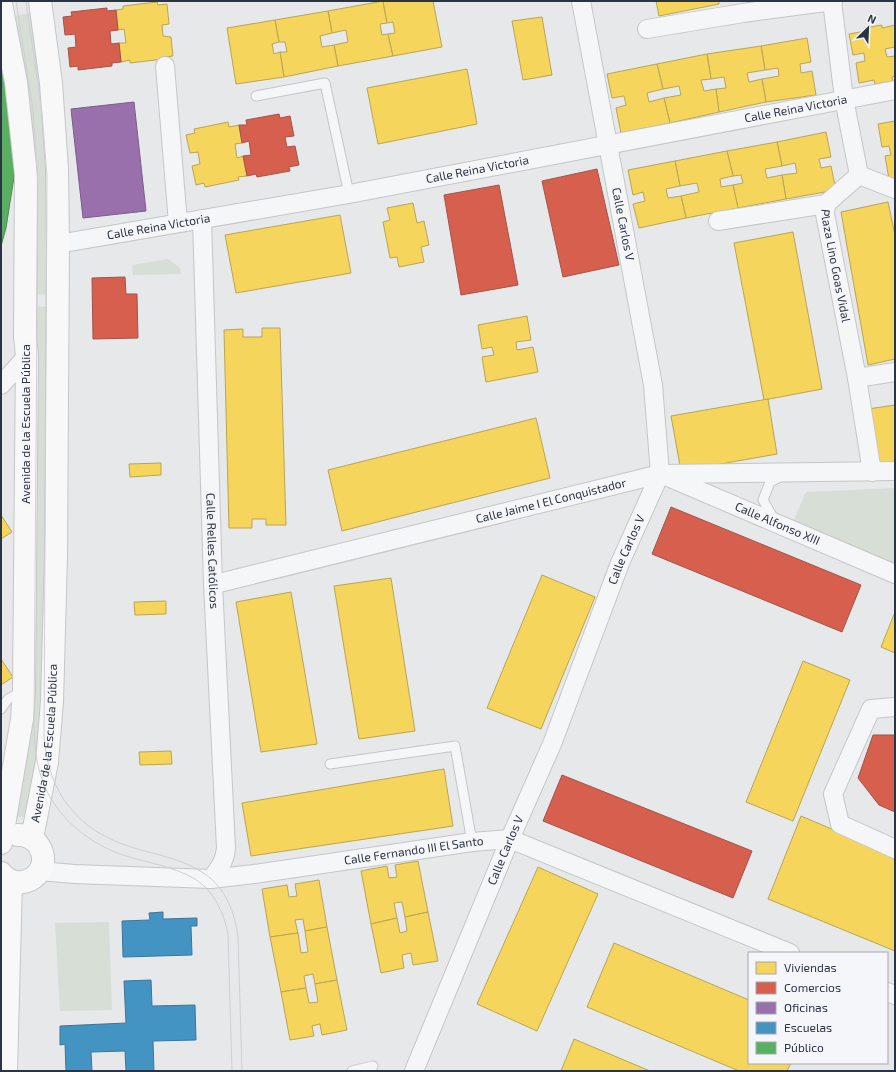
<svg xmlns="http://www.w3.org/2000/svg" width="896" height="1072" viewBox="0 0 896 1072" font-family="'Exo 2',sans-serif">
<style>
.green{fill:#d6ded6}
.homes{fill:#f6d55c;stroke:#b9a555}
.shops{fill:#d6604d;stroke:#a3534b}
.offices{fill:#9970ab;stroke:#785e8c}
.schools{fill:#4393c3;stroke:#3c769d}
.public{fill:#5aae61;stroke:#4c8959}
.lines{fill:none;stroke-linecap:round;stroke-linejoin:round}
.lane-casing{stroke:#c4c6c8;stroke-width:11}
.street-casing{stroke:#c4c6c8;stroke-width:20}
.secondary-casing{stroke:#c4c6c8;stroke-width:24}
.lane{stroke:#f5f6f7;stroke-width:9}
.street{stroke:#f5f6f7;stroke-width:18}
.secondary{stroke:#f8f8f8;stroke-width:22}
.tram{stroke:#cecfd2;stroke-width:1}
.labels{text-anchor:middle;stroke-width:4;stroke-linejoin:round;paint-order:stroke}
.street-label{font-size:12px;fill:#2b3445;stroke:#f4f6f9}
</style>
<rect width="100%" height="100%" fill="#e6e8ea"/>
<g class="green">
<polygon points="31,13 44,94 51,295 33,294 14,16"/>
<polygon points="168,259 180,268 181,274 133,275 132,265"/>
<polygon points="34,306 51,307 47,711 30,820 25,817 12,816"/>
<polygon points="895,488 895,566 793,522 806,492"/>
<polygon points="109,922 112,1010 60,1011 55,923"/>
</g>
<g class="homes">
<polygon points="383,1 387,23 380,24 382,35 388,34 393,56 338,66 334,45 348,42 346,30 332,33 328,11"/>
<polygon points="383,1 433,1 442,47 393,56 388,34 395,33 393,22 387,23"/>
<polygon points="656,1 719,1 719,4 659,16"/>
<polygon points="157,2 158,5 167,4 169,24 162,25 163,36 171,37 173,56 164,57 164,59 130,63 130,60 121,62 119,43 126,43 124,29 118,30 116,10 123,9 123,6"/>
<polygon points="328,11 332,33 320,36 322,47 334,45 338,66 284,77 280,52 287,52 285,42 279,42 275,20"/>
<polygon points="542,17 552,75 523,80 512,21"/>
<polygon points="275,20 279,42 272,44 274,54 280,52 284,77 236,84 227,28"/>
<polygon points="882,25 882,28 895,25 895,47 885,49 887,57 895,56 895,76 892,77 893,81 875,84 874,80 859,83 856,63 865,61 864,53 853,55 849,34 865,31 864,28"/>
<polygon points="807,38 811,62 800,64 801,73 812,71 816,95 766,102 762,79 779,76 778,68 765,70 761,46"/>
<polygon points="761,46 765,70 747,73 749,82 762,79 766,102 719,112 716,89 726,88 724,77 711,79 707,54"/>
<polygon points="707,54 711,79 701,80 704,91 716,89 719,112 670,123 664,98 681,95 679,86 663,89 657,64"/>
<polygon points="657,64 663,89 647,93 649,102 664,98 670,123 621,133 616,108 626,105 624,96 612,98 607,74"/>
<polygon points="467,69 477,124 378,144 367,88"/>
<polygon points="895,121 895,178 889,179 885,156 891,155 889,146 882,147 878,124"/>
<polygon points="228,122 229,127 239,125 242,143 235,144 237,158 243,156 247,176 238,177 239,180 205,187 204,183 196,185 192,166 200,164 198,152 190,153 186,135 195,133 194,129"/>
<polygon points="826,132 831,157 819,159 821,168 831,166 836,190 786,199 782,175 797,173 795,163 782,166 777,142"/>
<polygon points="777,142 782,166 765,169 767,178 782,175 786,199 738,208 733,185 743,183 741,175 733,176 727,151"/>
<polygon points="727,151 733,176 720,179 721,187 733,185 738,208 686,218 681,196 699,192 697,183 680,186 675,161"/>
<polygon points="675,161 680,186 666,189 668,198 681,196 686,218 639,228 633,204 645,201 643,192 633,195 628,170"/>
<polygon points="888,202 895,235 895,359 868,365 841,212"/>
<polygon points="413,203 417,223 424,221 429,245 421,247 424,262 399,267 397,257 390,258 383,222 390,220 387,208"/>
<polygon points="340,215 351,273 236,293 225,235"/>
<polygon points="793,232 822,389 764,400 734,243"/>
<polygon points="527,316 531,340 516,342 517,350 533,347 538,372 486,382 482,357 494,355 492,347 482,349 478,325"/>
<polygon points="262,328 280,328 286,525 266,525 266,519 252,519 252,528 229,528 224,330 243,329 243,337 262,337"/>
<polygon points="768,399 777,454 681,471 671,416"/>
<polygon points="895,405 895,466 878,469 868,409"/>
<polygon points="536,418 550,478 342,531 328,470"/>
<polygon points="161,463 161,475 130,477 129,464"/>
<polygon points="1,515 12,532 1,539"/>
<polygon points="542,575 595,597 541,729 487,708"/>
<polygon points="391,578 415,731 359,739 334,586"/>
<polygon points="291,592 317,744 261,752 236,602"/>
<polygon points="166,601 166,614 135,615 134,602"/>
<polygon points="895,612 895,653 881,647"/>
<polygon points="1,659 13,677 1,685"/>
<polygon points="803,661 850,680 793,821 746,802"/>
<polygon points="171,751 172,764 140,765 139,752"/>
<polygon points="444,769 453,826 251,856 242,803"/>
<polygon points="801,816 895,856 895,951 768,899"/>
<polygon points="418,861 428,912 405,917 402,902 394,903 397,918 371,924 361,871 387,866 389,878 397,877 395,865"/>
<polygon points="538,867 598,894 537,1031 477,1004"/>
<polygon points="319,880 327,927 305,931 303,919 295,920 298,933 270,937 262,889 287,885 289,897 297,896 295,884"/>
<polygon points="428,912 438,961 413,965 411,953 402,955 404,968 381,973 371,924 397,918 400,933 407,931 405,917"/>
<polygon points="327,927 337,980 315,984 313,974 304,976 306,988 281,992 270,937 298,933 301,953 308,952 305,931"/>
<polygon points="614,943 749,1000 749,1063 791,1063 787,1071 739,1071 587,1007"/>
<polygon points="337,980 347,1030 322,1035 320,1024 312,1026 314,1036 290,1040 281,992 306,988 309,1003 318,1002 315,984"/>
<polygon points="574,1039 650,1071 561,1071"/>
</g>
<g class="shops">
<polygon points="107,8 107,11 116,10 118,30 110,31 111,44 119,43 121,62 112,63 112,66 78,70 78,66 70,67 68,48 76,47 75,34 65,35 63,17 72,16 71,12"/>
<polygon points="279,114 280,118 290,116 294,136 285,137 287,147 295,146 299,165 289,167 290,171 257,177 256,174 247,176 243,156 251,155 249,141 242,143 239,125 247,125 246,120"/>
<polygon points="597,169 619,265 563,277 542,181"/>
<polygon points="499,185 518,285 461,295 444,195"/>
<polygon points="125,277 126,294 137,294 138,338 93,339 92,278"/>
<polygon points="671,507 861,585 842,632 652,554"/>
<polygon points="873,735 895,735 895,812 879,805 858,778"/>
<polygon points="562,775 752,851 733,898 543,821"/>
</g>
<polygon class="offices" points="134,102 146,211 83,218 71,109"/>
<g class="schools">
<polygon points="163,912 163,919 197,918 197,926 191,926 192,955 123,957 122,921 150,920 149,913"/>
<polygon points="151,980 152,1006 195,1005 196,1040 153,1041 154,1071 126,1071 125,1051 91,1052 92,1071 66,1071 65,1044 60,1045 60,1026 126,1023 124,981"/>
</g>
<polygon class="public" points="1,44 10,100 14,177 6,228 1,246"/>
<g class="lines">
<g class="lane-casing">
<g id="lane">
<polyline points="256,96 325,83 349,194"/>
<polyline points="775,521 763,500 770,482 782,476"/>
<polyline points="1,709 8,699 23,691"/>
<polyline points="330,764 455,746 472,842"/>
<polyline points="352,1071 373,1066 371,1071"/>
</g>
</g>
<g class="street-casing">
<g id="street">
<path id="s1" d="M 832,1 L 844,99 L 859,175 L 826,204 L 825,214 L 857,378 L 872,472"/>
<polyline points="647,29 743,13 833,1"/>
<polyline points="165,66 178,223"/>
<polyline points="859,175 895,189"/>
<path id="s2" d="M 202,219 L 213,584 L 226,848 C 225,861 219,869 211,879"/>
<polyline points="718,221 826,204"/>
<path id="s3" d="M 58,244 L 349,194 L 895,90"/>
<polyline points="857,378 895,372"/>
<polyline points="1,385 27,356"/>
<path id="s4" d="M 668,477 L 895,574"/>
<path id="s5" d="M 213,584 L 219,583 L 660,474 L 895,471"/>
<polyline points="895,707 871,709 833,794 840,824 895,849"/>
<path id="s6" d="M 40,871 L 74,874 L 211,879 L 254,874 L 472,842 L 510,839 L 790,953"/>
<polyline points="887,992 895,995"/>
<path id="s7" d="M 414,1071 L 510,839 L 552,744 L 620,563 L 660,474 L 653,385 L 581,1"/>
</g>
</g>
<g class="secondary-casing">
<g id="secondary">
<polyline points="1,4 16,82 26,175 25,337 27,356 24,690 22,719 1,843"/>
<path id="s8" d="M 32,838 L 47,762 L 52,702 L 56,556 L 58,244 L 57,169 L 51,83 L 40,1"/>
<path d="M 1,873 C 20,896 55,872 39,846 C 34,838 26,835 18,835"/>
<polyline points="6,1071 11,881"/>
</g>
</g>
<use href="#lane" class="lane"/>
<use href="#street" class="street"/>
<use href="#secondary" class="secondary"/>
<g class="tram">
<path d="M 16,1 L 33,110 L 38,186 L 34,719 C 34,738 35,756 40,773 C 51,814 88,844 126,856 C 149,863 175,867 195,879 C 215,892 224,913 228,935 L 232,1071"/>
<path d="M 26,1 L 42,113 L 47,176 L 44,736 C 48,794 78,831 134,848 C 157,855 184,859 205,874 C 226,889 234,911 238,936 L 242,1071"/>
</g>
</g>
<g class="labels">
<g class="street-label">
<text dy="4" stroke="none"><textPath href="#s3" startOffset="750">Calle Reina Victoria</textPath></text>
<text dy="4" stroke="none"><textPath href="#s3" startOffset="426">Calle Reina Victoria</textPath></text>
<text transform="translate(623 224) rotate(79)" y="4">Calle Carlos V</text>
<text dy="4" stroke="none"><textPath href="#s3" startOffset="102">Calle Reina Victoria</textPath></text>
<text dy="4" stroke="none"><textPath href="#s1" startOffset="283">Plaza Lino Goas Vidal</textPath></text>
<text transform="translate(26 424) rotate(-90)" y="4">Avenida de la Escuela Pública</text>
<text dy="4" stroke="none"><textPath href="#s5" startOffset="348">Calle Jaime I El Conquistador</textPath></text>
<text dy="4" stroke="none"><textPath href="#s4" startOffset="119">Calle Alfonso XIII</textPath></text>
<text dy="4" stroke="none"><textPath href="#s7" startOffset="563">Calle Carlos V</textPath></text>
<text dy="4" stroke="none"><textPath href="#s2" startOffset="332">Calle Relles Católicos</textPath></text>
<text dy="4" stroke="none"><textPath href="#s8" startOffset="96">Avenida de la Escuela Pública</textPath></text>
<text dy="4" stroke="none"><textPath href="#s7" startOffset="239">Calle Carlos V</textPath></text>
<text dy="4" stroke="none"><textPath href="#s6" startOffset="376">Calle Fernando III El Santo</textPath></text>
</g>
</g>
<rect width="896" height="1072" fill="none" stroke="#2b3445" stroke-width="4"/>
<rect x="748" y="952" width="140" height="112" fill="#f4f6f9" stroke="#a4a8b1"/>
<rect x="756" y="962" width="20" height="12" fill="#f6d55c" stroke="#a4a8b1"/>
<text x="784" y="972" font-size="12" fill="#2b3445">Viviendas</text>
<rect x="756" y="982" width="20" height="12" fill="#d6604d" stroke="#a4a8b1"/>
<text x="784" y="992" font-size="12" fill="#2b3445">Comercios</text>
<rect x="756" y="1002" width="20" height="12" fill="#9970ab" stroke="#a4a8b1"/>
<text x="784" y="1012" font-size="12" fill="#2b3445">Oficinas</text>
<rect x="756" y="1022" width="20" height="12" fill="#4393c3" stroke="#a4a8b1"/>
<text x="784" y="1032" font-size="12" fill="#2b3445">Escuelas</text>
<rect x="756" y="1042" width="20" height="12" fill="#5aae61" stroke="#a4a8b1"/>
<text x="784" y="1052" font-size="12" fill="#2b3445">Público</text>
<g transform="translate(868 28) rotate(24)" stroke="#f4f6f9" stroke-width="3" paint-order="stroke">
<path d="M0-3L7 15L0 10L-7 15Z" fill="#2b3445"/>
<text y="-6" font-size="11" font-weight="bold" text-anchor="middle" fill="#2b3445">N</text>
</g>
</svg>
